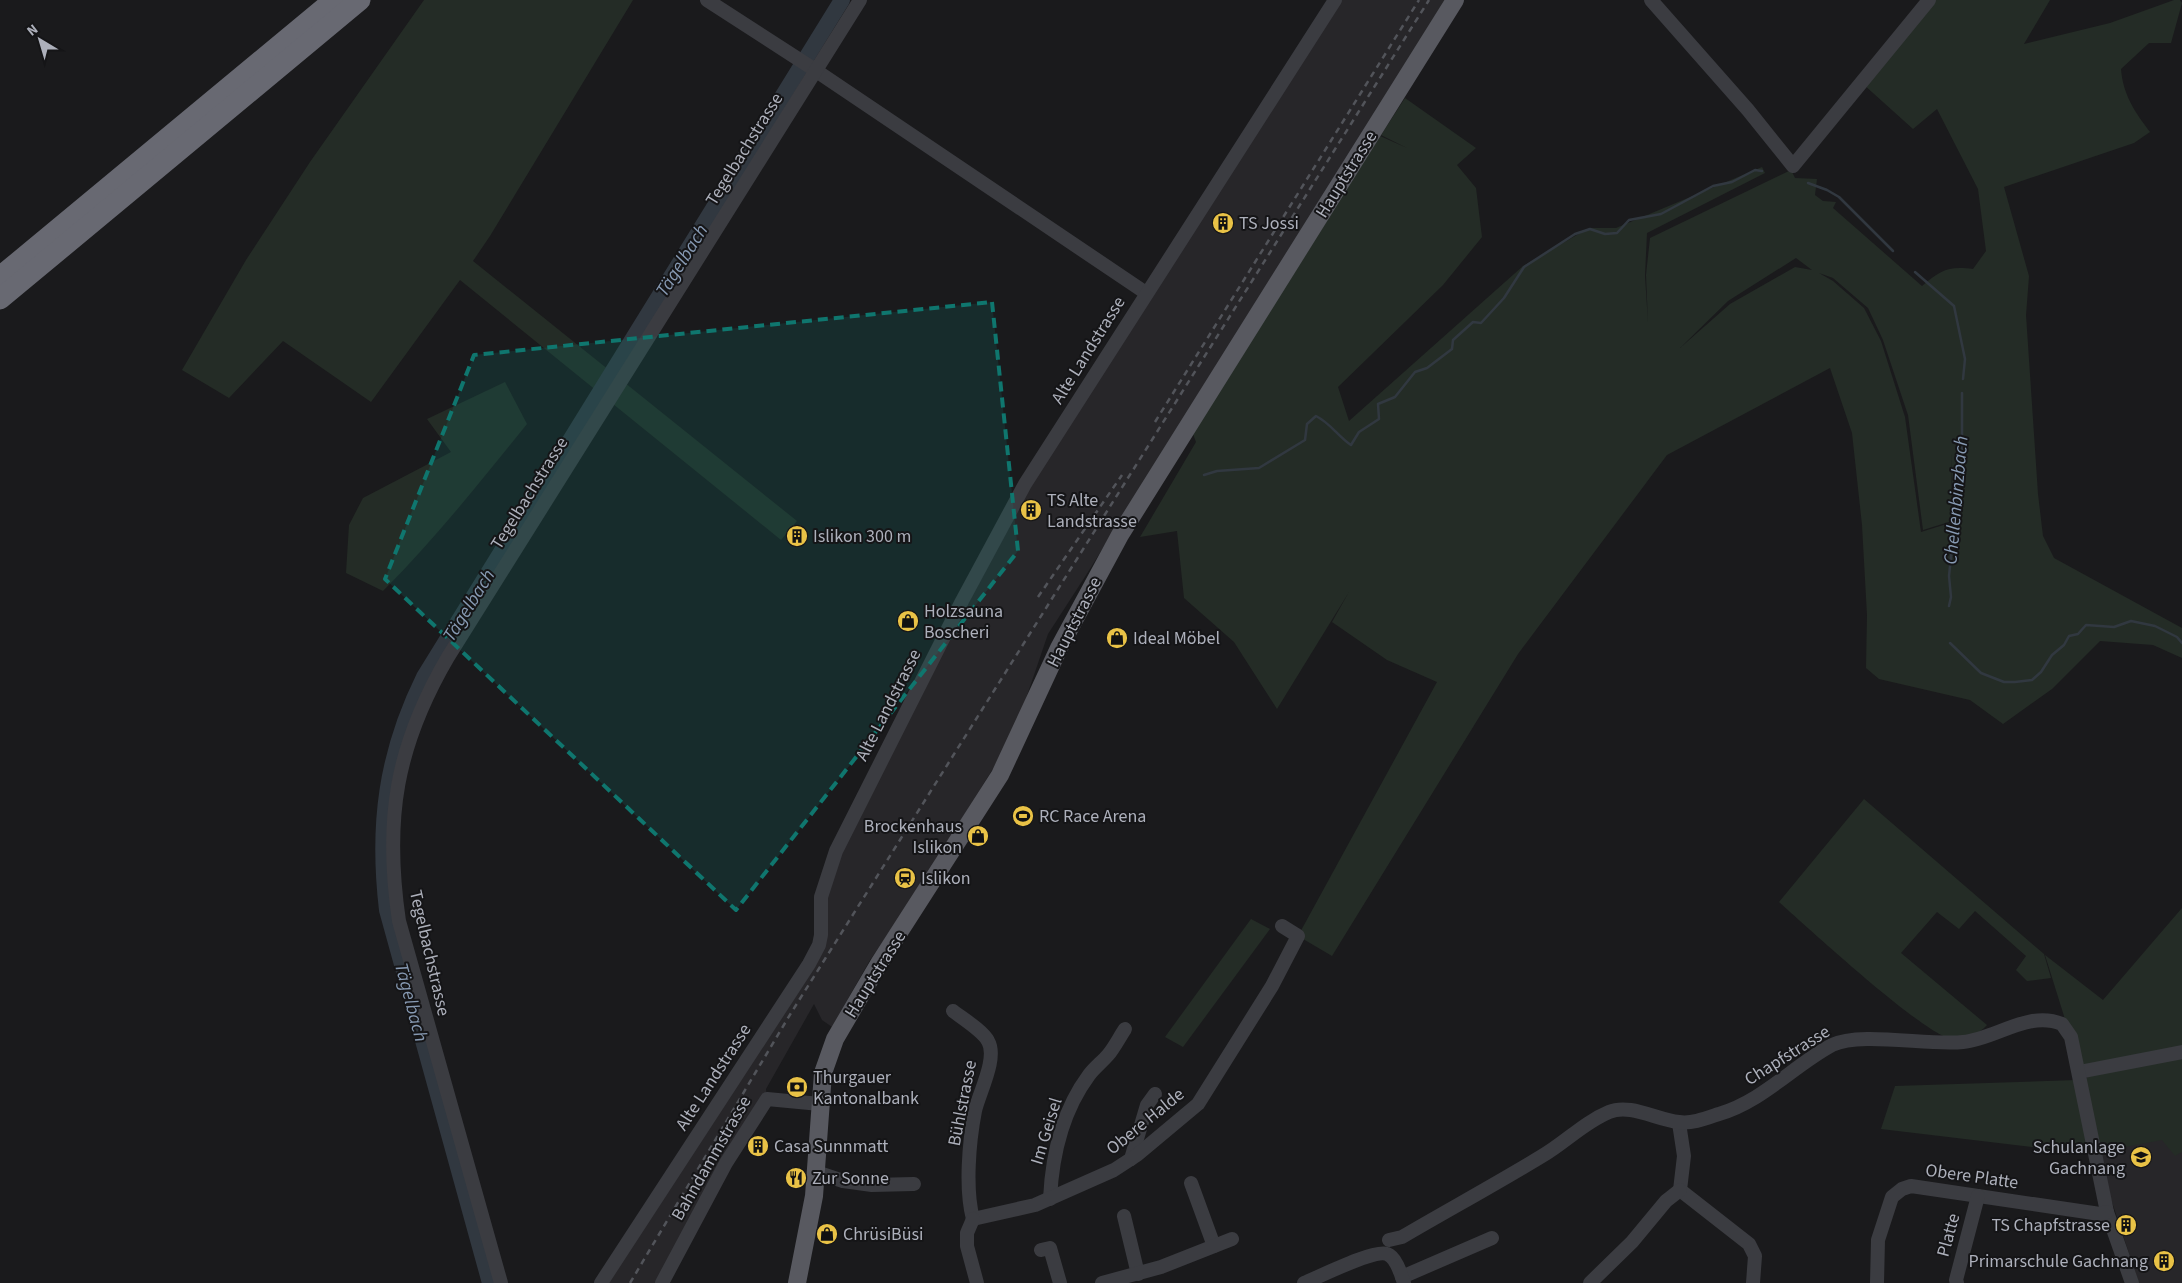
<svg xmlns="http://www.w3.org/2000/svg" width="2182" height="1283" viewBox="0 0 2182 1283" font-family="'Source Sans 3',sans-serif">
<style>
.built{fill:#272629}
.green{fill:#242c26;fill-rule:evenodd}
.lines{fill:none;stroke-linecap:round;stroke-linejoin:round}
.stream{stroke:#313840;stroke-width:2.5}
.river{stroke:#313840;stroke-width:16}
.minor{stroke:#3b3c41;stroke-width:14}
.major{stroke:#585960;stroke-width:18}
.highway{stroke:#686972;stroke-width:21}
.rail{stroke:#52545a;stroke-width:2.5;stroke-dasharray:6 5;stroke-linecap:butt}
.marked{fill:#0f766e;fill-opacity:0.2;stroke:#0f766e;stroke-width:4;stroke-dasharray:10 6;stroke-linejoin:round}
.labels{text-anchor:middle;stroke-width:4;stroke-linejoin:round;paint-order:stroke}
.street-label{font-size:18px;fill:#adb0bb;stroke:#151517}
.poi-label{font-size:18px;fill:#adb0bb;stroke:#151517;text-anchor:start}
.water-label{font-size:19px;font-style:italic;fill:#879ab3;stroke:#151517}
</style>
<rect width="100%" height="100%" fill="#1a1a1c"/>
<g class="built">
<polygon points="1335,0 1445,0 1088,572 1048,634 1022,710 994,767 909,904 870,960 832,1027 822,1020 814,1004 766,1089 767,1099 662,1283 601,1283 809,964 823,891 1025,484"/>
<polygon points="2182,1055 2182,1283 2139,1283 2102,1172 2085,1081 2087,1076"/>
</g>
<g class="green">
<polygon points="424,0 633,0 490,236 473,261 797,521 781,540 460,280 371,402 283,341 229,398 182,370 246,260 310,162"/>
<path d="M 1932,0 L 2050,0 L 2024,44 L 2110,23 L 2174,0 L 2180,0 L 2182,3 L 2171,43 L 2149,43 L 2121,69 C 2123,95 2135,112 2150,132 L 2134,143 L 2004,187 L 2029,276 L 2026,315 L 2038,494 L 2043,536 L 2054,558 L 2182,628 L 2182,658 L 2153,645 L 2100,641 L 2052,689 L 2003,724 L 1970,700 L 1879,679 L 1866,668 L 1867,615 L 1862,525 L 1852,433 L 1830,368 L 1667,455 L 1518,654 L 1332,956 L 1298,936 L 1437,682 L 1387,660 L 1332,622 L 1349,592 L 1277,709 L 1234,642 L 1184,598 L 1177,531 L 1140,537 L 1196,442 L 1193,434 L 1380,136 L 1407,148 L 1381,135 L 1405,98 L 1476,148 L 1457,165 L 1476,188 L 1482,237 L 1443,285 L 1338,387 L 1349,421 L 1523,266 L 1589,228 L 1616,228 L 1762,167 L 1765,173 L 1647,233 L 1645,276 L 1648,323 L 1646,275 L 1650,238 L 1791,170 L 1795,178 L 1817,179 L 1815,195 L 1823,201 L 1836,202 L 1833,208 L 1922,286 C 1941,270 1948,266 1973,269 L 1986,251 L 1978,189 L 1937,109 L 1913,129 L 1863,84 ZM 1796,258 L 1812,270 L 1795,267 L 1730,304 L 1680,348 L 1728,301 ZM 1819,273 L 1833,278 L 1868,308 L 1883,340 L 1908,415 L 1923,530 L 1952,521 L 1951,452 L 1953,522 L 1921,532 L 1905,417 L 1881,341 L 1864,308 L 1833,281 Z"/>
<path d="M 505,382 L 527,424 C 481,481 435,539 383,591 L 346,573 L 349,525 L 363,498 L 451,452 L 427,419 Z"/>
<path d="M 1864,799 L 2044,954 L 2051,978 L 2027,981 L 2016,970 L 2026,956 L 1975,911 L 1959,929 L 1937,912 L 1901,953 L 1987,1025 C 1978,1035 1966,1040 1953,1039 C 1927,1038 1805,925 1779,902 Z"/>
<polygon points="2182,908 2182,1050 2087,1068 2078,1061 2045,955 2103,1000"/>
<polygon points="1251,919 1270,929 1183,1047 1165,1037"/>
<polygon points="2182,1055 2182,1152 2175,1156 2162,1140 2109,1150 2106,1142 2097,1142 2085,1081 2088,1076"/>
<polygon points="2077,1080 2091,1154 1881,1129 1895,1086"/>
</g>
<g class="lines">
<g class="stream">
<polyline points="1808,183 1827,190 1839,197 1893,251"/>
<polyline points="1915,272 1954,306 1965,359 1963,379"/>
<path d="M 1204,475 L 1217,471 L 1259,468 L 1305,440 L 1307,424 L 1316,416 C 1330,423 1338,436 1351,445 L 1359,432 L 1379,419 L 1378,404 L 1395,397 L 1415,372 L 1427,368 L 1452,349 L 1453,340 L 1473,322 L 1481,323 L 1504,298 L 1524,267 L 1575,234 L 1590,229 L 1605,234 L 1617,233 L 1629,220 L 1661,214 L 1713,186 L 1732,182 L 1755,170 L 1762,171"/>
<polyline points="1949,606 1951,597 1949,576 1962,454 1962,393"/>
<polyline points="1950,643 1981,673 2004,682 2015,682 2032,680 2041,672 2052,655 2064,645 2069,636 2078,634 2086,625 2114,627 2131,621 2155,626 2177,637 2182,643"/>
</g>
<path class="river" d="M 490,1283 L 387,910 C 377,825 386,754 424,677 L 842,0"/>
<g class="minor">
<polyline points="707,0 809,66 1146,293"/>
<polyline points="1651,0 1748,110 1793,166 1929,0"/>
<path d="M 953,1011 C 962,1018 983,1031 988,1041 C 998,1058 979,1093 975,1111 C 969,1142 965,1189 973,1219"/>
<polyline points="2079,1072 2182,1052"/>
<polyline points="1679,1123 1684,1156 1680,1190 1749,1244 1755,1256 1753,1283"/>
<polyline points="1131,1159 1147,1105 1155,1094"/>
<polyline points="816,1172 843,1181 872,1185 914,1184"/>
<polyline points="1191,1183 1214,1246"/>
<path d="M 1050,1199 C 1052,1156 1063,1110 1089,1075 C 1094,1068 1102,1062 1108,1055 C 1114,1048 1119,1038 1125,1029"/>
<polyline points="1124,1216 1138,1274"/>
<polyline points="973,1219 1035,1205 1114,1170 1137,1155 1198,1104 1272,986 1298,936 1282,926"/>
<polyline points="973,1219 967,1233 967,1246 977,1283"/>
<path d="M 1389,1240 L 1402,1237 C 1448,1210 1496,1184 1542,1156 C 1566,1142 1583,1123 1609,1112 C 1630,1103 1657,1120 1679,1122 C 1692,1124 1707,1118 1719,1114 C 1763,1101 1793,1066 1832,1045 C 1860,1031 1929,1046 1963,1042 C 1996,1039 2028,1010 2062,1024 L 2071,1037 L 2107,1212 L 2132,1283"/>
<polyline points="1041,1250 1050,1248 1060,1283"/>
<polyline points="1402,1277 1492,1238"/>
<path d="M 501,1283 L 399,921 C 384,819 396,746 448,657 L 860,0"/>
<polyline points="601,1283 809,964 819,945 821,935 821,897 836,851 962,601 1025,484 1335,0"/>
<polyline points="662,1283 726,1163 767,1099 820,1104"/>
<polyline points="1102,1283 1161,1267 1232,1239"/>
<path d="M 1304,1283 C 1319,1277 1374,1249 1387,1254 C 1396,1257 1401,1274 1404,1283"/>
<polyline points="1590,1283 1632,1242 1666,1201 1680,1190"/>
<polyline points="1877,1283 1878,1240 1892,1197 1902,1189 1911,1186 2100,1214 2107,1212"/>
<polyline points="1957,1283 1956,1280 1978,1196"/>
</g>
<polyline class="major" points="797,1283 814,1196 823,1073 835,1039 880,962 1000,775 1059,648 1120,535 1455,0"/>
<g class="highway">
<polyline points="0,277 334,0"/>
<polyline points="0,299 360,0"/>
</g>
<g class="rail">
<polyline points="1155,422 1419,0"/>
<polyline points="1038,597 1122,475"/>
<polyline points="630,1283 791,1013 1429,0"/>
</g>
</g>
<path class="marked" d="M 992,302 L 1018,551 L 736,910 L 385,579 L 474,355 Z"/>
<defs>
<g id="building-disc" transform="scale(1.125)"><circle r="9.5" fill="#e9c246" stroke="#151517"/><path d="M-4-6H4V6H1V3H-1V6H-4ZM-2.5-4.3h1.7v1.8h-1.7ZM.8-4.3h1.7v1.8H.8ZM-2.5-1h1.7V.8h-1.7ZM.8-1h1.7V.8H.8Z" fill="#111"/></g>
<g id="shop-disc" transform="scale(1.125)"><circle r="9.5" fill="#e9c246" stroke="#151517"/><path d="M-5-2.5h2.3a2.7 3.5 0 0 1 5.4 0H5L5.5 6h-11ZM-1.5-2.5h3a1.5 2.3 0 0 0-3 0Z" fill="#111"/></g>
<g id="stadium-disc" transform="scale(1.125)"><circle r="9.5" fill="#e9c246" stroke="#151517"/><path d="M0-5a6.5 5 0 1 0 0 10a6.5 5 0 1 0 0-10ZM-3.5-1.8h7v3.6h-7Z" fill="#111"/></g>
<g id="station-disc" transform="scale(1.125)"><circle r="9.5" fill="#e9c246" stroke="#151517"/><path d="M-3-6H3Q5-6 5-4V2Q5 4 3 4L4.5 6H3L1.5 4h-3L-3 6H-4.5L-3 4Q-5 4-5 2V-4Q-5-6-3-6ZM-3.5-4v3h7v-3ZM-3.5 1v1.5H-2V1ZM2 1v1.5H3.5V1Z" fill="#111"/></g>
<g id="bank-disc" transform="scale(1.125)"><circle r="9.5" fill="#e9c246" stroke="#151517"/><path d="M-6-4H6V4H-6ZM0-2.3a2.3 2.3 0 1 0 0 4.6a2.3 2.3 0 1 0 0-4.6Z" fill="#111"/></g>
<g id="school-disc" transform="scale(1.125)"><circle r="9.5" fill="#e9c246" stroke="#151517"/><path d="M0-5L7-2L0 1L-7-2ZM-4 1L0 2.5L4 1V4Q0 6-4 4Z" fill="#111"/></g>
<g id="restaurant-disc" transform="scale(1.125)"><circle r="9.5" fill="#e9c246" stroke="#151517"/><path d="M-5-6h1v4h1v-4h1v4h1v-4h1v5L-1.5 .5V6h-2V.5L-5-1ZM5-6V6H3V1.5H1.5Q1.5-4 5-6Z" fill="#111"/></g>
</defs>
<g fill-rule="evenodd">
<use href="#building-disc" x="1223" y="223"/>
<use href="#building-disc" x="1031" y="510"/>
<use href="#building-disc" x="797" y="536"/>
<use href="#shop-disc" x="908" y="621"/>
<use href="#shop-disc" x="1117" y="638"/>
<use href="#stadium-disc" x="1023" y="816"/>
<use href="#shop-disc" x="978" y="836"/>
<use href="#station-disc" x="905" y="878"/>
<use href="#bank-disc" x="797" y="1087"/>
<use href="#building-disc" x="758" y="1146"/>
<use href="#school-disc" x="2141" y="1157"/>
<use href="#restaurant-disc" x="796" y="1178"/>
<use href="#building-disc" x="2126" y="1225"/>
<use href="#shop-disc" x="827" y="1234"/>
<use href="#building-disc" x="2164" y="1261"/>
</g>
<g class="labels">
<g class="street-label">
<text transform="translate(744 149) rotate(-58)" y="6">Tegelbachstrasse</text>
<text transform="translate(1346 174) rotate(-58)" y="6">Hauptstrasse</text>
<text transform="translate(1088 350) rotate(-58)" y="6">Alte Landstrasse</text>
<text transform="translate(529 493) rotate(-58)" y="6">Tegelbachstrasse</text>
<text transform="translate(1074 622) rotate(-63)" y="6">Hauptstrasse</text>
<text transform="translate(888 705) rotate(-63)" y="6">Alte Landstrasse</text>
<text transform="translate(430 953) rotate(77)" y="6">Tegelbachstrasse</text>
<text transform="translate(875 974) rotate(-58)" y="6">Hauptstrasse</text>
<text transform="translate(1787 1055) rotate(-32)" y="6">Chapfstrasse</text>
<text transform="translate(713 1077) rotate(-57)" y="6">Alte Landstrasse</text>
<text transform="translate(962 1103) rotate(-79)" y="6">Bühlstrasse</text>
<text transform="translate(1145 1121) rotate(-39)" y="6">Obere Halde</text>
<text transform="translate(1046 1131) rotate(-73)" y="6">Im Geisel</text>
<text transform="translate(711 1158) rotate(-60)" y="6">Bahndammstrasse</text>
<text transform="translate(1972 1176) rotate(8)" y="6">Obere Platte</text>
<text transform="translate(1948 1235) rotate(-75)" y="6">Platte</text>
</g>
<g class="poi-label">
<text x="1239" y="229">TS Jossi</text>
<text x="1047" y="506">TS Alte<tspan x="1047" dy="21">Landstrasse</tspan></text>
<text x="813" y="542">Islikon 300 m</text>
<text x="924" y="617">Holzsauna<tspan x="924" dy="21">Boscheri</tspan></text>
<text x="1133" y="644">Ideal Möbel</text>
<text x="1039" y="822">RC Race Arena</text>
<text x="962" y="832" text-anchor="end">Brockenhaus<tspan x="962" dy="21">Islikon</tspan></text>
<text x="921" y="884">Islikon</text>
<text x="813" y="1083">Thurgauer<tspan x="813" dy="21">Kantonalbank</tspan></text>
<text x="774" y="1152">Casa Sunnmatt</text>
<text x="2125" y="1153" text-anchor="end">Schulanlage<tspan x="2125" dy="21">Gachnang</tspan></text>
<text x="812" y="1184">Zur Sonne</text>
<text x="2110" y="1231" text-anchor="end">TS Chapfstrasse</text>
<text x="843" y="1240">ChrüsiBüsi</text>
<text x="2148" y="1267" text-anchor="end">Primarschule Gachnang</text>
</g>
<g class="water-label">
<text transform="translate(681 260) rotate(-58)" y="7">Tägelbach</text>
<text transform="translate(1955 500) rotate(-85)" y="7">Chellenbinzbach</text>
<text transform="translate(468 605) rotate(-58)" y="7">Tägelbach</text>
<text transform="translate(412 1002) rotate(75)" y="7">Tägelbach</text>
</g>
</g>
<g transform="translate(40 40) rotate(322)" stroke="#151517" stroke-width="4" paint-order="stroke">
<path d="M0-4L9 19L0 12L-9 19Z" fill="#adb0bb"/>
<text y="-8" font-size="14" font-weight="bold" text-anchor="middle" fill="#adb0bb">N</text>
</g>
</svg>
